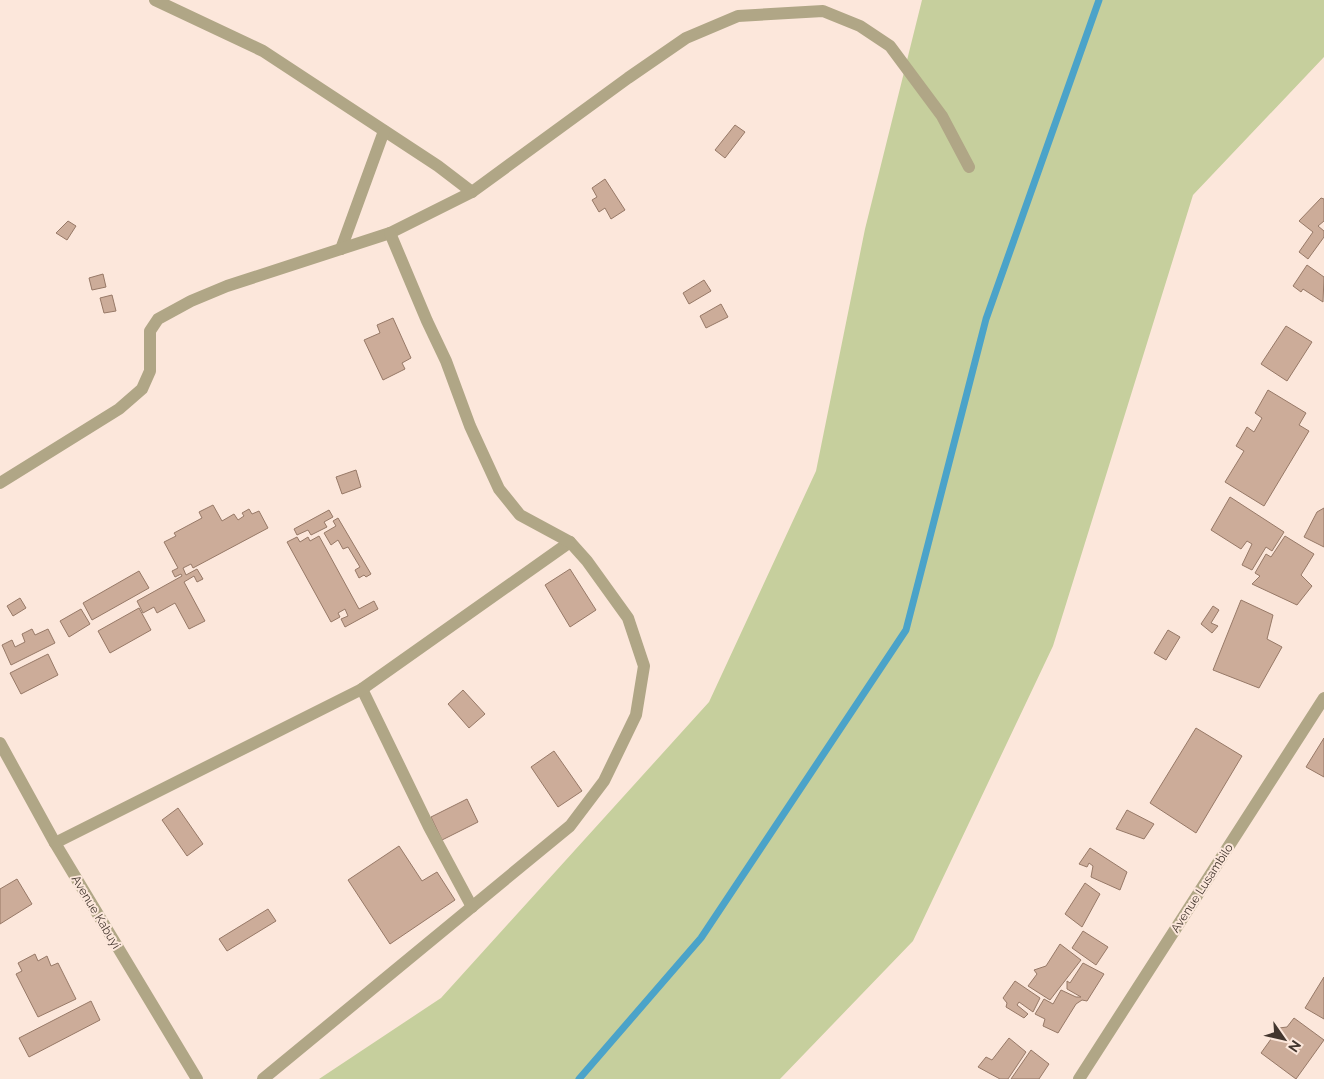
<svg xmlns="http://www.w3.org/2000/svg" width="1324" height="1079" viewBox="0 0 1324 1079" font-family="Raleway,sans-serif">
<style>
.green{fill:#c6cf9d}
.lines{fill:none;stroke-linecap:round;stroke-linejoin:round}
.stream{stroke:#4ba3c9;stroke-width:7}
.building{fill:#ccac99;stroke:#977967}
.street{stroke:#b0a686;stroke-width:12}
.labels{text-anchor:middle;stroke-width:4;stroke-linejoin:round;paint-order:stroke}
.street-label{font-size:12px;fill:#43362e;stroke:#fce7db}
</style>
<rect width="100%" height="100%" fill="#fce7db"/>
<polygon class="green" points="922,0 1324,0 1324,57 1193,195 1053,646 913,941 780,1079 319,1079 441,998 709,702 816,471 865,229"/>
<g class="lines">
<polyline class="stream" points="579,1079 701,938 906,630 986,319 1099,0"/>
</g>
<g class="building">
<polygon points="735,125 745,132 725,158 715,150"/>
<polygon points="605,179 625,210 611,219 605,208 599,212 592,200 597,197 592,188"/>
<polygon points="1321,198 1324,199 1324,221 1318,226 1324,231 1324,237 1308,259 1299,252 1313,232 1299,221"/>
<polygon points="68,221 76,226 67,240 56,233"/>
<polygon points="1307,265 1324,277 1323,302 1303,289 1301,292 1293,286"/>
<polygon points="103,274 106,287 92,290 89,278"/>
<polygon points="704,280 711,291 689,304 683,293"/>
<polygon points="112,295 116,311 104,313 100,298"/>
<polygon points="721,304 728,317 706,328 700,316"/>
<polygon points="393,318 411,358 402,363 405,369 383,380 364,340 380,333 377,325"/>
<polygon points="1286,326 1312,342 1287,381 1261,364"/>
<polygon points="1268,390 1306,413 1299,425 1309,431 1264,506 1225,482 1244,451 1236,446 1247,427 1254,432 1262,418 1255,413"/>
<polygon points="356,470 361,487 342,494 336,477"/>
<polygon points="1230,497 1284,532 1272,551 1266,547 1252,570 1242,565 1252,544 1247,541 1241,549 1211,530"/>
<polygon points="213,505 222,521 234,514 238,520 244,516 242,513 249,509 252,514 259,511 268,528 193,568 191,564 183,568 186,575 197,569 203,579 197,582 194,576 184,582 205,621 189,629 175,603 157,613 154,607 143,613 137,601 182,576 181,574 175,577 172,571 178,568 164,542 176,536 174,533 202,518 199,512"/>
<polygon points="1324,508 1324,547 1304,537 1317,512"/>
<polygon points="329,510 333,517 324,522 327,527 311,535 308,530 297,535 294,529"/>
<polygon points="338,518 371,574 366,577 364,575 359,578 355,570 360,567 348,547 343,549 338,540 331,545 324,533 336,526 333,521"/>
<polygon points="319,536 359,609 374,601 378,609 345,627 341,619 348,616 345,609 338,613 340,617 331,622 287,542 297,537 300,542 308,537 310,541"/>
<polygon points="1285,536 1314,554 1301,575 1312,586 1297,605 1252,584 1260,576 1255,573 1266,554 1271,557"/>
<polygon points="570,569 596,610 570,627 545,585"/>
<polygon points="139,571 149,588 92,620 83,603"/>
<polygon points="20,598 26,608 13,616 7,606"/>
<polygon points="1241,600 1273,615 1267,639 1282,647 1259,688 1213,670"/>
<polygon points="1213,606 1219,610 1211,623 1218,626 1212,633 1201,624"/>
<polygon points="139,608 151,630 110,653 98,631"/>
<polygon points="81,609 90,624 69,637 60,621"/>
<polygon points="32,629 35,635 48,629 55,643 11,665 2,645 12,640 15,647 25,642 22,634"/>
<polygon points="1168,630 1180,637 1166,660 1154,653"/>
<polygon points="48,654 58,675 21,694 10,673"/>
<polygon points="463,690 485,714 469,728 448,704"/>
<polygon points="1196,728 1242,756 1196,833 1150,803"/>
<polygon points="1324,738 1324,777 1306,767"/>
<polygon points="554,751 582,791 558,807 531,767"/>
<polygon points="467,799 478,822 442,840 431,817"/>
<polygon points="178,808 203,844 187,856 162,820"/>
<polygon points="1127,810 1154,824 1144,839 1116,829"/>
<polygon points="399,846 422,881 437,872 455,900 390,944 348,880"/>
<polygon points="1090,848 1127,872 1120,890 1091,877 1093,866 1089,863 1087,867 1079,864"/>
<polygon points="17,879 32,904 0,924 0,889"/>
<polygon points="1085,883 1100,894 1082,927 1065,914"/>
<polygon points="268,909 276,921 227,951 219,939"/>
<polygon points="1083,931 1108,947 1096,965 1072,948"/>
<polygon points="1060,944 1081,960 1050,1000 1028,986 1037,974 1034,970 1046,966"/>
<polygon points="35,954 38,961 47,956 51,966 58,963 76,999 38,1017 16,974 22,971 18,963"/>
<polygon points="1083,963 1104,974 1087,1001 1082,1000 1076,1004 1058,1033 1043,1026 1045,1019 1035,1014 1044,999 1053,1004 1061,990 1076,997 1081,997 1067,989 1067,981 1070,983"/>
<polygon points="1324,977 1324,1019 1305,1008"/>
<polygon points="1015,981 1040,998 1033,1012 1019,1002 1017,1005 1028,1014 1024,1018 1006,1007 1007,1003 1003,998"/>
<polygon points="91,1001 100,1020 29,1057 19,1038"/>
<polygon points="1294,1018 1324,1040 1296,1079 1261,1053 1279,1028 1287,1027"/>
<polygon points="1009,1038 1026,1052 1008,1079 1000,1079 978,1067 986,1057 992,1060"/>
<polygon points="1031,1050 1049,1064 1039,1079 1011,1079"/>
</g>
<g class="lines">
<g class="street">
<polyline points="155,0 263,51 438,166 472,192"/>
<polyline points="341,249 384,131"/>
<polyline points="0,483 119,409 142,389 150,371 150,331 158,319 191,301 227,286 390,233 472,192 628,78 686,38 738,16 823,11 860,26 890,46 942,116 969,167"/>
<polyline points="362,689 429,827 472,907"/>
<polyline points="0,743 55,843 197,1079"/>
<polyline points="55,843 362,689 570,542"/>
<polyline points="263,1079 570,826 604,781 636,715 644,666 628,618 587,561 570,542 520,515 499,489 470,426 446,361 427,321 390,233"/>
<polyline points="1079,1079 1324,698"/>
</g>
</g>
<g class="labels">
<g class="street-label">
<text transform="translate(1202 888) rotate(-57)" y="4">Avenue Lusambilo</text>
<text transform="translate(96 912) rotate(59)" y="4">Avenue Kabuyi</text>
</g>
</g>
<g transform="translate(1284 1039) rotate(124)" stroke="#fce7db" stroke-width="4" paint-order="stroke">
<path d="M0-4L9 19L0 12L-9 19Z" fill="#43362e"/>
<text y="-8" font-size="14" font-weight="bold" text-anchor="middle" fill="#43362e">N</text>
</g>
</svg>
